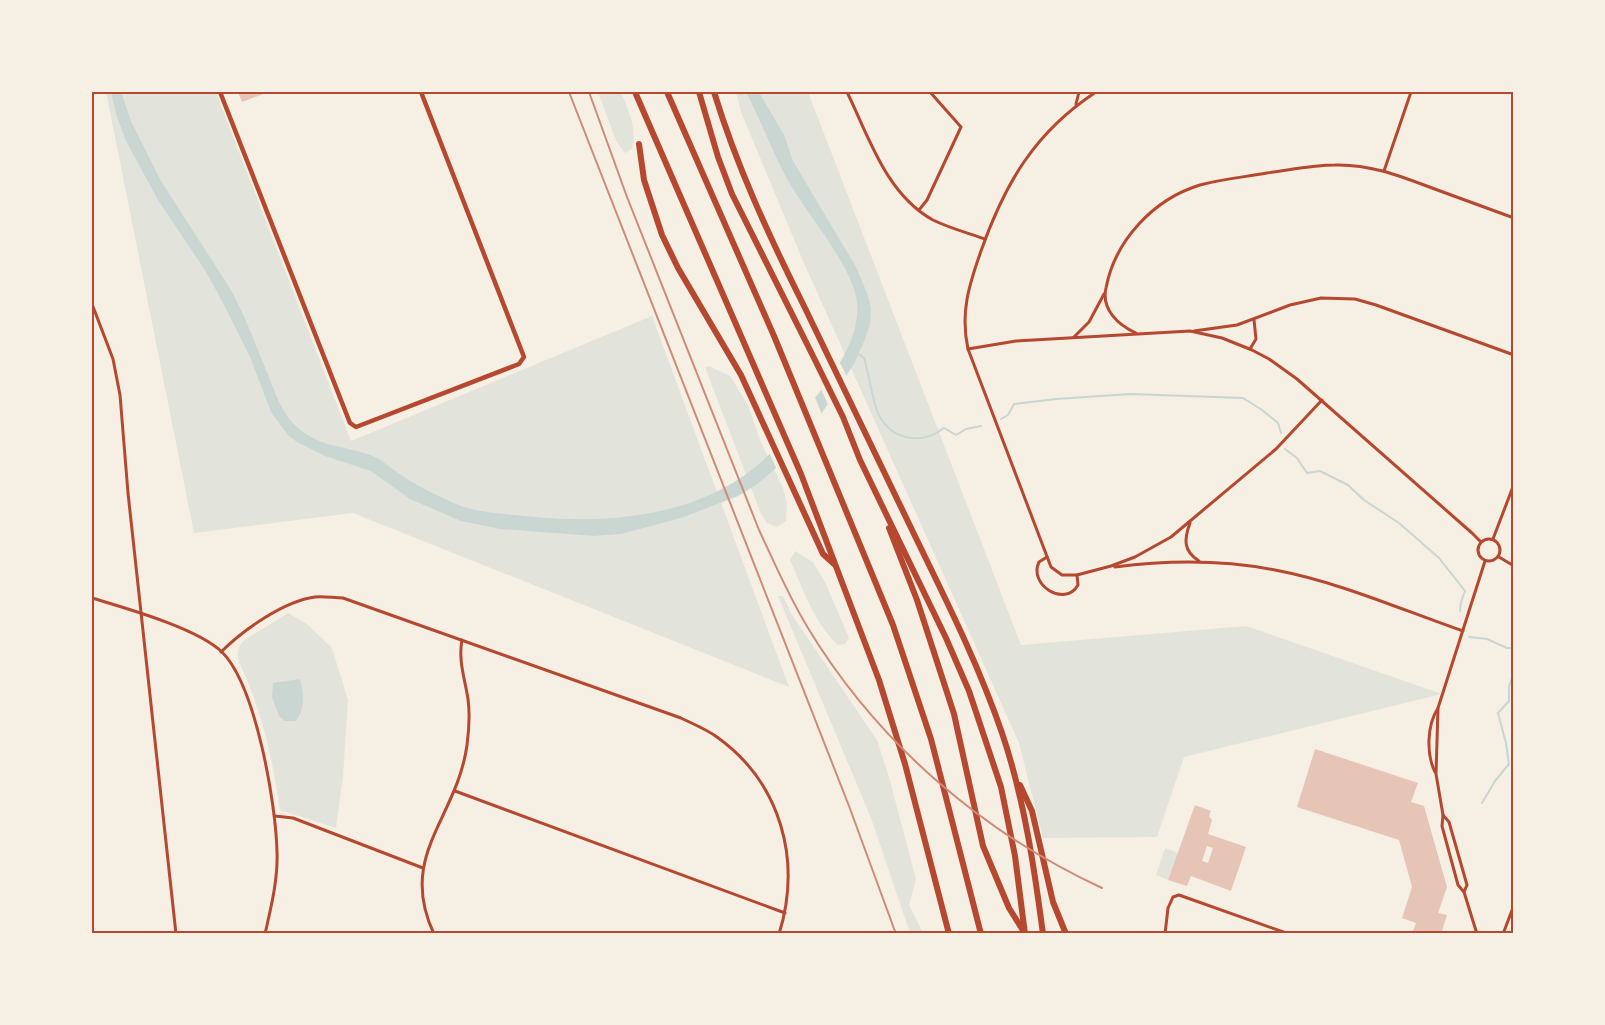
<svg xmlns="http://www.w3.org/2000/svg" width="1605" height="1025" viewBox="0 0 1605 1025" font-family="'Noto Sans',sans-serif">
<style>
.green{fill:#e2e4dc}
.water{fill:#c9d6d2}
.pier{fill:#f6efe4}
.lines{fill:none;stroke-linecap:round;stroke-linejoin:round}
.stream{stroke:#c9d6d2;stroke-width:2}
.building{fill:#e6c5b7;fill-rule:evenodd}
.minor{stroke:#b5482f;stroke-width:3}
.tertiary{stroke:#b5482f;stroke-width:4.5}
.motorway{stroke:#b5482f;stroke-width:6}
.rail{stroke:#cf8b77;stroke-width:2}
.neatline{fill:none;stroke:#b5482f;stroke-width:2}
</style>
<rect width="100%" height="100%" fill="#f6efe4"/>
<g class="green">
<polygon points="106,92 216,92 351,441 652,316 789,687 353,513 194,533"/>
<path d="M 598,92 L 621,92 C 628,109 638,130 632,149 L 625,153 L 616,141 Z"/>
<polygon points="736,92 808,92 1021,645 1246,626 1442,694 1184,757 1157,837 1043,838 1019,743 803,261 741,112"/>
<polygon points="709,366 730,376 748,405 760,440 783,488 787,503 786,521 777,527 767,523 761,514 705,367"/>
<path d="M 795,551 L 813,562 L 825,582 L 849,638 L 845,644 L 838,645 C 814,623 803,589 790,560 Z"/>
<polygon points="778,596 783,596 792,615 877,740 889,777 916,879 909,905 923,933 910,933 871,818"/>
<path d="M 288,613 L 307,624 L 332,648 L 348,700 L 343,777 L 336,828 L 280,810 C 273,762 263,715 243,671 C 238,659 234,652 243,641 Z"/>
<polygon points="1165,848 1178,853 1168,880 1156,875"/>
</g>
<g class="water">
<path d="M 111,92 L 121,92 L 131,121 L 161,181 L 231,290 C 245,316 255,343 266,370 C 274,389 281,413 297,427 C 325,451 347,444 377,458 C 383,461 388,466 394,470 C 413,484 435,495 456,504 C 481,514 510,514 536,517 C 610,524 693,516 753,469 C 775,452 791,429 807,408 C 830,379 861,341 857,302 C 852,263 804,212 785,175 C 771,148 760,119 746,92 L 759,92 L 784,135 L 793,161 L 856,267 L 867,293 L 871,308 L 870,325 L 863,344 L 854,364 L 816,422 L 776,468 L 756,485 L 738,496 L 681,518 L 621,534 L 594,536 L 500,529 L 461,521 L 410,499 L 371,471 L 325,456 L 297,442 L 288,435 L 271,412 L 250,357 L 222,301 L 205,270 L 158,200 L 126,141 L 117,117 Z"/>
<path d="M 300,679 C 304,693 305,710 296,721 L 285,721 L 279,716 L 272,697 L 273,683 Z"/>
</g>
<g class="pier">
<polygon points="838,359 848,379 829,407 820,387"/>
<polygon points="814,395 823,417 777,470 768,450"/>
</g>
<g class="lines">
<g class="stream">
<path d="M 857,353 L 864,358 C 869,374 871,392 876,408 C 887,439 919,447 944,428 L 956,435 L 966,429 L 981,426"/>
<polyline points="1001,419 1008,415 1014,404 1056,399 1130,394 1243,398 1262,410 1278,423 1281,433"/>
<polyline points="1285,449 1297,458 1307,473 1320,471 1348,485 1364,500 1399,523 1439,558 1465,591 1461,602 1460,611"/>
<polyline points="1469,637 1487,639 1507,648 1514,648"/>
<polyline points="1482,803 1495,781 1509,764 1506,743 1498,713 1509,701 1509,686 1514,673"/>
</g>
</g>
<g class="building">
<polygon points="238,92 269,92 242,102"/>
<polygon points="1315,749 1418,783 1411,802 1424,806 1447,887 1438,913 1447,915 1441,934 1419,934 1413,931 1416,923 1402,918 1412,887 1399,840 1297,807"/>
<path d="M 1195,805 L 1211,811 L 1209,816 L 1212,820 L 1208,834 L 1246,847 L 1231,891 L 1191,876 L 1187,886 L 1168,880 ZM 1207,846 L 1213,848 L 1208,863 L 1202,861 Z"/>
</g>
<g class="lines">
<g class="minor">
<path d="M 847,92 C 869,137 886,194 933,220 C 949,228 968,233 985,239"/>
<path d="M 1096,92 C 1035,132 1005,183 981,251 C 969,285 960,313 968,349 L 1051,567 L 1062,575 L 1077,575 L 1111,566 L 1135,557 L 1171,537 L 1276,449 L 1322,400"/>
<polyline points="1076,104 1079,92"/>
<polyline points="1384,171 1411,92"/>
<polyline points="919,210 927,200 961,127 930,92"/>
<polyline points="92,304 113,359 120,395 128,493 176,934"/>
<polyline points="1194,331 1237,325 1290,305 1321,298 1355,299 1376,305 1514,355"/>
<path d="M 1136,333 C 1118,325 1101,309 1106,288 C 1115,240 1154,199 1200,185 C 1222,179 1245,177 1267,173 C 1290,170 1313,165 1335,165 C 1370,164 1400,176 1432,188 C 1459,198 1486,208 1514,218"/>
<polyline points="1074,337 1089,322 1104,294"/>
<polyline points="968,349 1016,341 1190,331 1222,338 1252,350 1269,359 1297,379 1472,533 1481,542"/>
<polyline points="1250,349 1256,339 1254,320"/>
<path d="M 1190,523 C 1184,539 1183,551 1199,561"/>
<circle cx="1489" cy="550" r="11"/>
<polyline points="1493,539 1514,484"/>
<path d="M 1047,557 L 1039,562 C 1028,585 1065,608 1078,585 L 1077,575"/>
<polyline points="1499,557 1514,566"/>
<path d="M 1115,567 C 1169,560 1223,560 1275,570 C 1339,582 1402,610 1463,631"/>
<path d="M 92,598 C 125,608 197,628 222,652 C 256,686 276,804 277,852 C 278,880 271,907 265,934"/>
<path d="M 221,652 C 243,630 284,601 315,597 C 324,596 334,598 343,598 L 681,718 C 693,724 706,729 717,737 C 781,783 802,860 779,934"/>
<polyline points="1438,708 1436,774 1443,815 1442,826 1458,885 1464,892 1477,934"/>
<path d="M 1435,772 C 1426,754 1427,725 1438,708 L 1485,561"/>
<polyline points="455,791 785,913"/>
<polyline points="1443,815 1449,822 1467,885 1464,892"/>
<polyline points="275,816 293,818 423,868"/>
<path d="M 434,934 C 397,855 457,819 467,745 C 469,730 470,714 468,699 C 465,679 458,661 462,640"/>
<polyline points="1165,934 1168,908 1173,897 1179,895 1289,934"/>
<polyline points="1503,934 1514,905"/>
</g>
<polyline class="tertiary" points="220,92 350,423 356,427 519,364 524,357 421,92"/>
<g class="motorway">
<polyline points="635,92 801,474 879,680 905,764 949,934"/>
<polyline points="667,92 774,336 893,625 931,739 981,934"/>
<polyline points="699,92 718,157 732,194 813,356 843,417 860,460 946,638 969,691 1001,787 1015,856 1025,934"/>
<path d="M 714,92 C 737,167 769,236 804,306 C 840,382 877,457 913,532 C 945,598 978,663 1002,733 C 1024,798 1034,866 1043,934"/>
<polyline points="639,144 644,180 662,235 678,268 741,375 823,554 834,564"/>
<polyline points="889,528 917,600 954,714 983,846 1009,908 1024,932"/>
<polyline points="1020,785 1032,811 1053,902 1066,934"/>
</g>
<g class="rail">
<polyline points="569,92 849,806 896,934"/>
<path d="M 589,92 L 627,197 L 759,530 C 775,564 789,597 808,628 C 877,742 981,832 1102,888"/>
</g>
</g>
<rect width="1605" height="1025" fill="none" stroke="#f6efe4" stroke-width="186"/>
<rect x="93" y="93" width="1419" height="839" class="neatline"/>
</svg>
